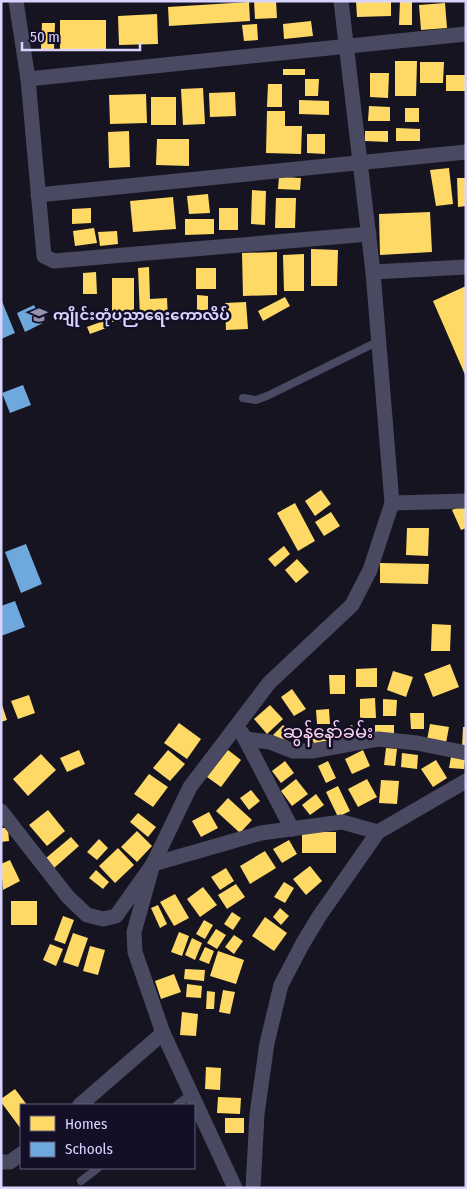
<svg xmlns="http://www.w3.org/2000/svg" width="467" height="1189" viewBox="0 0 467 1189" font-family="'Fira Sans Condensed','Noto Sans Myanmar',sans-serif">
<style>
.homes{fill:#ffd966}
.schools{fill:#6fa8dc}
.lines{fill:none;stroke-linecap:round;stroke-linejoin:round}
.service{stroke:#4a4962;stroke-width:8}
.minor{stroke:#4a4962;stroke-width:15}
.labels{text-anchor:middle;stroke-width:5;stroke-linejoin:round;paint-order:stroke}
.poi-label{font-size:15px;font-weight:bold;fill:#d9d4ff;stroke:#130f26;text-anchor:start}
.quarter-label{font-size:18px;fill:#ffd6f0;stroke:#130f26}
</style>
<rect width="100%" height="100%" fill="#161421"/>
<g class="homes">
<polygon points="254,1 276,1 277,18 255,19"/>
<polygon points="356,1 391,1 391,16 357,17"/>
<polygon points="400,1 412,1 412,25 399,25"/>
<polygon points="249,2 250,21 169,26 168,7"/>
<polygon points="445,3 447,28 421,30 419,5"/>
<polygon points="157,14 158,44 119,45 118,16"/>
<polygon points="60,20 106,20 106,51 60,50"/>
<polygon points="311,21 313,36 284,39 283,24"/>
<polygon points="42,23 55,23 54,50 41,49"/>
<polygon points="257,24 258,40 244,41 242,25"/>
<polygon points="395,61 417,61 416,96 395,96"/>
<polygon points="420,62 444,62 443,83 420,83"/>
<rect x="283" y="69" width="22" height="6"/>
<polygon points="370,73 389,73 388,98 370,97"/>
<rect x="446" y="75" width="20" height="16"/>
<polygon points="305,79 319,79 318,96 305,96"/>
<polygon points="268,84 282,84 282,107 267,107"/>
<polygon points="203,88 205,124 183,125 181,89"/>
<polygon points="235,92 236,116 210,117 209,93"/>
<polygon points="146,94 147,123 110,124 109,95"/>
<rect x="151" y="97" width="25" height="28"/>
<polygon points="299,100 329,101 329,115 299,114"/>
<polygon points="369,106 390,107 390,121 368,121"/>
<rect x="405" y="108" width="14" height="14"/>
<polygon points="267,111 285,111 285,126 302,126 301,154 266,153"/>
<polygon points="396,128 420,129 420,141 396,141"/>
<polygon points="129,131 130,167 109,168 108,132"/>
<polygon points="365,131 388,131 388,142 365,141"/>
<polygon points="307,134 325,134 325,154 307,153"/>
<polygon points="157,139 189,139 189,166 156,165"/>
<polygon points="449,168 453,204 436,206 430,170"/>
<polygon points="279,177 301,178 300,190 278,189"/>
<polygon points="457,178 466,178 466,206 458,207"/>
<polygon points="252,190 266,191 265,225 251,224"/>
<polygon points="208,194 210,213 189,214 187,196"/>
<polygon points="173,197 176,229 133,232 130,201"/>
<polygon points="276,198 296,198 295,228 275,228"/>
<polygon points="91,208 91,223 72,224 72,209"/>
<rect x="219" y="208" width="19" height="22"/>
<polygon points="430,212 432,252 380,255 379,214"/>
<polygon points="185,219 214,219 214,234 185,235"/>
<polygon points="94,228 97,243 75,246 73,231"/>
<polygon points="117,231 118,244 100,246 98,232"/>
<polygon points="311,249 338,250 337,286 311,286"/>
<polygon points="277,252 277,295 243,296 242,253"/>
<polygon points="304,254 304,291 284,291 283,255"/>
<polygon points="149,267 150,299 167,298 168,319 148,320 147,316 140,317 138,268"/>
<rect x="196" y="268" width="20" height="21"/>
<polygon points="96,272 97,294 83,294 83,273"/>
<rect x="112" y="278" width="22" height="44"/>
<polygon points="466,286 466,377 433,301"/>
<polygon points="197,295 208,296 208,310 197,310"/>
<polygon points="285,297 290,306 263,321 258,311"/>
<polygon points="246,302 248,329 226,330 225,303"/>
<polygon points="106,320 109,327 90,334 87,327"/>
<polygon points="321,490 331,504 315,516 305,501"/>
<polygon points="295,503 315,541 298,551 277,513"/>
<polygon points="465,504 466,528 461,530 452,510"/>
<polygon points="331,512 340,526 324,536 315,522"/>
<polygon points="407,528 429,528 428,556 406,555"/>
<polygon points="284,546 290,554 275,567 268,559"/>
<polygon points="297,559 309,572 296,583 285,570"/>
<polygon points="380,563 429,564 428,584 380,583"/>
<polygon points="432,624 451,625 450,651 431,651"/>
<polygon points="450,664 459,687 433,697 424,674"/>
<polygon points="377,668 377,687 356,687 356,669"/>
<polygon points="393,671 413,677 406,697 387,690"/>
<polygon points="329,675 345,675 345,694 330,694"/>
<polygon points="292,689 306,709 294,716 281,697"/>
<polygon points="29,695 35,713 18,719 11,701"/>
<polygon points="375,698 376,718 360,718 360,699"/>
<polygon points="383,699 397,700 396,716 383,716"/>
<polygon points="1,702 7,720 1,722"/>
<polygon points="270,705 283,719 267,734 254,719"/>
<polygon points="329,709 330,724 317,724 316,710"/>
<polygon points="410,713 424,713 424,729 411,729"/>
<polygon points="179,723 201,739 187,759 164,743"/>
<polygon points="430,724 449,727 446,743 427,740"/>
<polygon points="283,725 293,735 283,745 273,735"/>
<polygon points="352,725 358,739 343,745 337,731"/>
<polygon points="375,725 394,725 394,738 375,737"/>
<polygon points="463,727 466,727 466,748 462,748"/>
<polygon points="327,730 330,740 314,744 311,735"/>
<polygon points="386,748 397,749 395,766 384,765"/>
<polygon points="79,750 85,764 67,772 60,758"/>
<polygon points="168,750 185,764 170,781 153,768"/>
<polygon points="228,750 241,760 221,787 207,777"/>
<polygon points="363,750 370,766 352,774 345,759"/>
<polygon points="402,753 418,755 417,769 401,767"/>
<polygon points="41,754 56,770 28,796 13,779"/>
<polygon points="451,757 465,758 464,769 449,768"/>
<polygon points="436,760 447,778 433,787 421,769"/>
<polygon points="285,761 294,773 281,783 272,771"/>
<polygon points="328,761 336,778 326,783 318,766"/>
<polygon points="149,774 168,787 153,807 134,794"/>
<polygon points="296,779 308,794 292,806 281,791"/>
<polygon points="367,779 377,797 358,807 348,789"/>
<polygon points="381,780 399,781 397,804 379,803"/>
<polygon points="338,786 350,811 338,817 326,792"/>
<polygon points="251,790 260,801 249,810 240,798"/>
<polygon points="316,794 324,805 310,815 302,805"/>
<polygon points="228,798 252,820 240,833 216,811"/>
<polygon points="48,810 65,831 47,846 29,825"/>
<polygon points="209,812 218,828 201,837 192,821"/>
<polygon points="138,813 156,827 148,837 130,822"/>
<polygon points="1,828 8,828 9,841 1,842"/>
<polygon points="137,831 152,846 137,862 121,847"/>
<rect x="302" y="832" width="34" height="21"/>
<polygon points="71,837 79,846 54,868 46,858"/>
<polygon points="99,839 108,848 97,860 87,852"/>
<polygon points="289,840 297,854 282,863 273,849"/>
<polygon points="118,848 134,865 115,883 99,866"/>
<polygon points="265,851 276,868 250,884 240,866"/>
<polygon points="10,860 20,881 3,890 1,864"/>
<polygon points="310,866 322,881 306,895 293,879"/>
<polygon points="226,868 234,881 220,890 211,877"/>
<polygon points="96,870 109,882 103,889 89,878"/>
<polygon points="284,882 294,888 285,903 274,897"/>
<polygon points="236,884 245,897 227,909 218,895"/>
<polygon points="203,887 217,905 200,917 187,899"/>
<polygon points="175,894 189,918 174,926 160,902"/>
<rect x="11" y="901" width="26" height="24"/>
<polygon points="158,905 167,924 160,928 151,908"/>
<polygon points="280,908 289,916 281,925 273,917"/>
<polygon points="232,912 241,918 233,930 224,924"/>
<polygon points="63,916 74,920 65,944 54,940"/>
<polygon points="265,917 287,933 274,951 252,936"/>
<polygon points="204,920 213,925 205,939 196,934"/>
<polygon points="216,929 226,935 217,949 207,943"/>
<polygon points="179,932 189,936 182,956 171,952"/>
<polygon points="73,933 88,938 78,967 63,962"/>
<polygon points="234,935 243,941 234,954 225,947"/>
<polygon points="192,938 202,943 195,960 185,955"/>
<polygon points="50,944 63,949 56,966 43,960"/>
<polygon points="90,946 105,950 98,975 83,971"/>
<polygon points="205,947 214,951 209,964 199,960"/>
<polygon points="218,951 244,960 236,984 210,976"/>
<polygon points="185,969 205,970 204,981 184,979"/>
<polygon points="174,974 181,992 161,999 155,981"/>
<polygon points="187,984 202,986 201,998 186,997"/>
<polygon points="223,990 235,992 230,1014 219,1012"/>
<polygon points="207,991 215,992 214,1009 206,1009"/>
<polygon points="182,1012 198,1014 196,1036 180,1035"/>
<polygon points="206,1067 221,1068 220,1090 205,1089"/>
<polygon points="15,1089 27,1105 21,1105 21,1129 1,1102 1,1099"/>
<polygon points="218,1097 241,1098 240,1114 217,1113"/>
<rect x="225" y="1118" width="19" height="15"/>
</g>
<g class="schools">
<polygon points="1,299 15,333 1,339"/>
<polygon points="34,305 43,323 25,332 17,313"/>
<polygon points="23,385 31,405 10,413 2,393"/>
<polygon points="26,544 42,584 21,593 5,552"/>
<polygon points="15,601 25,627 1,636 1,606"/>
</g>
<g class="lines">
<g class="service">
<polyline points="243,398 256,400 267,396 379,341"/>
<polyline points="177,1105 191,1094"/>
<polyline points="81,1181 98,1168"/>
</g>
<g class="minor">
<polyline points="16,1 28,79 44,256 54,261 369,234"/>
<polyline points="28,79 466,34"/>
<polyline points="38,195 466,152"/>
<polyline points="373,272 466,267"/>
<polyline points="392,503 466,501"/>
<polyline points="242,733 292,829"/>
<polyline points="245,739 270,742 293,751 312,751 378,739 417,743 466,753"/>
<polyline points="1,811 68,897 87,915 103,919 116,916 153,864 261,833 342,822 378,832"/>
<polyline points="80,1105 163,1033"/>
<polyline points="1,1162 10,1162 21,1154"/>
<polyline points="235,1188 163,1033 135,952 134,932 153,864 190,787 269,683 352,605 370,570 392,503 373,272 341,1"/>
<polyline points="253,1188 257,1114 267,1043 281,985 303,943 320,915 378,832 466,781"/>
</g>
</g>
<defs>
<g id="university-bare" transform="scale(1.35)"><path d="M0-5L7-2L0 1L-7-2ZM-4 1L0 2.5L4 1V4Q0 6-4 4Z" fill="#9591b1" stroke="#130f26" stroke-width="2.5" paint-order="stroke"/></g>
</defs>
<g fill-rule="evenodd">
<use href="#university-bare" x="39" y="315"/>
</g>
<g class="labels">
<g class="poi-label">
<text x="53" y="320">ကျိုင်းတုံပညာရေးကောလိပ်</text>
</g>
<g class="quarter-label">
<text x="328" y="738">ဆွန်နော်ခမ်း</text>
</g>
</g>
<rect width="467" height="1189" fill="none" stroke="#d9d4ff" stroke-width="5"/>
<rect x="20" y="1104" width="175" height="65" fill="#130f26" stroke="#625e7d"/>
<rect x="30" y="1116" width="25" height="15" fill="#ffd966" stroke="#625e7d"/>
<text x="65" y="1129" font-size="15" fill="#d9d4ff">Homes</text>
<rect x="30" y="1142" width="25" height="15" fill="#6fa8dc" stroke="#625e7d"/>
<text x="65" y="1154" font-size="15" fill="#d9d4ff">Schools</text>
<path d="M22 42v8h118v-8" fill="none" stroke="#d9d4ff" stroke-width="2.5"/>
<text x="30" y="42" font-size="15" fill="#d9d4ff" stroke="#130f26" stroke-width="4" paint-order="stroke">50 m</text>
</svg>
